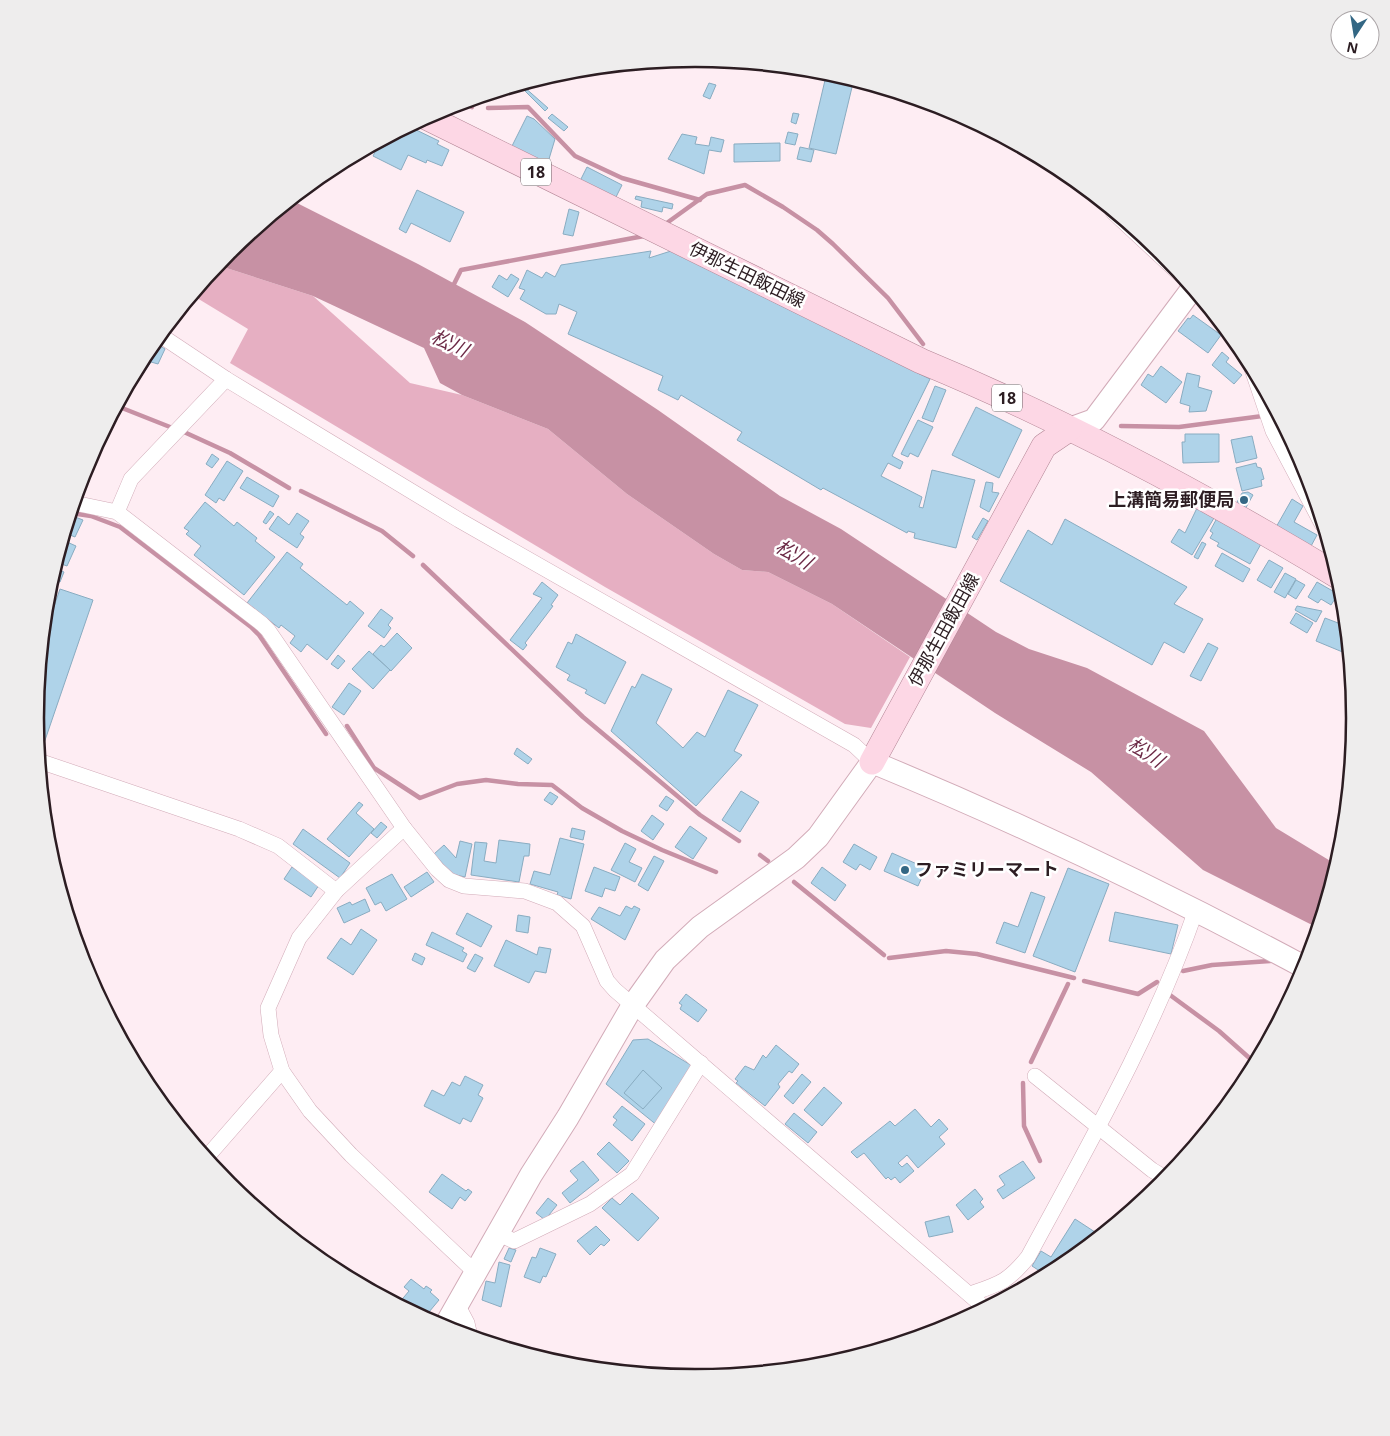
<svg xmlns="http://www.w3.org/2000/svg" width="1390" height="1436" viewBox="0 0 1390 1436" font-family="'Open Sans','Noto Sans JP',sans-serif">
<style>
.green{fill:#e6afc2}
.water{fill:#c791a4}
.lines{fill:none;stroke-linecap:round;stroke-linejoin:round}
.stream{stroke:#c791a4;stroke-width:4.5}
.building{fill:#afd3e9;stroke:#89acc1}
.street-casing{stroke:#d2abb8;stroke-width:16}
.secondary-casing{stroke:#d2abb8;stroke-width:24}
.primary-casing{stroke:#b38595;stroke-width:26}
.street{stroke:#fff;stroke-width:15}
.secondary{stroke:#fff;stroke-width:22}
.primary{stroke:#fdd7e5;stroke-width:25}
.poi-dot{fill:#336784;stroke:#fff;stroke-width:2}
.labels{text-anchor:middle;stroke-width:5;stroke-linejoin:round;paint-order:stroke}
.shield{fill:#fff;stroke:#6b6164;stroke-width:1}
.shield-label{font-size:16px;font-weight:bold;fill:#2c1d22}
.street-label{font-size:18px;fill:#2c1d22;stroke:#fff}
.poi-label{font-size:18px;font-weight:bold;fill:#2c1d22;stroke:#fff;text-anchor:end}
.water-label{font-size:19px;font-style:italic;fill:#6c2a46;stroke:#fff}
.rim{fill:none;stroke:#2c1d22;stroke-width:2.5}
</style>
<rect width="100%" height="100%" fill="#feedf3"/>
<polygon class="green" points="217,265 313,296 410,383 462,395 548,429 627,494 714,554 742,570 768,572 832,604 910,657 871,728 845,724 605,587 230,363 248,329 192,295"/>
<polygon class="water" points="291,200 418,264 525,322 658,410 780,496 841,529 996,632 1029,649 1087,668 1204,731 1276,828 1337,865 1318,928 1203,870 1091,772 995,713 832,604 768,572 742,570 714,554 627,494 548,429 462,395 440,383 424,348 313,296 217,265 229,251"/>
<g class="lines">
<g class="stream">
<polyline points="465,101 472,107"/>
<polyline points="488,108 528,107 575,156 622,178 700,200"/>
<polyline points="664,225 707,194 745,185 783,207 817,230 833,244 888,298 923,344"/>
<polyline points="452,288 461,270 644,236"/>
<polyline points="117,406 170,427"/>
<polyline points="1121,426 1179,427 1277,414"/>
<polyline points="184,432 230,453 289,488"/>
<polyline points="301,491 382,531 413,556"/>
<polyline points="71,513 91,516 120,527 251,627 259,635 326,734"/>
<polyline points="423,565 583,717 700,815 739,841"/>
<polyline points="347,726 374,768 420,798 457,784 486,780 518,784 552,785 582,808 622,831 662,850 716,872"/>
<polyline points="760,855 768,861"/>
<polyline points="794,882 884,955"/>
<polyline points="889,958 946,951 977,954 1074,978"/>
<polyline points="1183,971 1212,965 1270,961"/>
<polyline points="1084,981 1138,994 1157,982"/>
<polyline points="1170,995 1219,1031 1255,1063"/>
<polyline points="1031,1062 1068,984"/>
<polyline points="1023,1083 1024,1126 1040,1161"/>
</g>
</g>
<g class="building">
<polygon points="826,76 853,83 836,154 809,148"/>
<polygon points="525,83 523,86 548,108 545,111 519,85"/>
<polygon points="709,83 716,85 710,99 703,96"/>
<polygon points="793,113 799,114 796,124 791,122"/>
<polygon points="552,114 568,127 564,131 548,118"/>
<polygon points="527,116 534,119 555,139 546,169 510,150"/>
<polygon points="408,126 439,141 437,144 449,150 442,166 427,160 426,163 408,155 401,170 373,156 380,142"/>
<polygon points="788,132 798,134 795,145 785,143"/>
<polygon points="682,134 697,137 695,144 709,146 711,137 724,140 721,152 709,150 704,174 668,159"/>
<polygon points="780,143 780,161 734,162 734,144"/>
<polygon points="800,147 814,150 811,162 797,159"/>
<polygon points="587,167 622,185 614,201 579,183"/>
<polygon points="417,190 464,212 450,242 411,223 406,233 399,229"/>
<polygon points="636,196 673,204 672,209 663,207 662,212 641,207 642,201 635,199"/>
<polygon points="569,209 579,212 573,236 563,234"/>
<polygon points="651,251 649,258 671,251 930,379 892,456 903,462 900,469 888,463 881,476 922,497 919,507 923,508 932,470 975,480 956,548 914,538 915,533 908,531 907,533 823,488 821,490 737,440 742,432 681,395 678,400 658,390 663,376 568,334 577,312 559,304 556,314 546,314 520,299 525,290 519,288 527,270 542,278 546,272 555,277 561,265"/>
<polygon points="511,274 519,279 508,297 492,287 499,275 507,280"/>
<polygon points="1193,315 1221,335 1208,353 1178,331 1188,318 1190,319"/>
<polygon points="154,342 165,349 158,364 151,362 134,387 129,383"/>
<polygon points="1222,352 1229,358 1226,362 1242,375 1234,384 1212,365"/>
<polygon points="1161,366 1182,382 1166,403 1141,385 1148,374 1153,377"/>
<polygon points="1187,373 1200,376 1198,387 1212,391 1206,411 1189,412 1190,406 1180,403"/>
<polygon points="935,386 946,390 933,422 922,418"/>
<polygon points="976,407 1022,430 999,478 952,455"/>
<polygon points="918,420 933,427 918,457 910,453 908,457 901,454"/>
<polygon points="1185,434 1219,434 1219,462 1183,463 1182,442 1185,442"/>
<polygon points="1252,436 1257,458 1236,463 1231,440"/>
<polygon points="212,454 219,459 212,468 206,464"/>
<polygon points="227,461 243,471 224,501 219,498 216,503 205,495"/>
<polygon points="1256,463 1257,467 1261,468 1264,479 1261,480 1262,486 1242,491 1236,468"/>
<polygon points="247,477 279,496 273,507 240,488"/>
<polygon points="986,482 993,483 992,492 999,493 989,512 980,507"/>
<polygon points="1248,492 1253,495 1244,511 1235,506 1242,493"/>
<polygon points="1292,499 1303,506 1294,522 1317,535 1310,548 1275,529"/>
<polygon points="205,502 234,526 237,522 257,538 255,541 275,557 244,595 194,555 201,546 186,534 189,531 184,528"/>
<polygon points="1197,508 1214,518 1192,555 1171,542 1179,529 1185,533"/>
<polygon points="270,511 274,514 266,524 263,522"/>
<polygon points="297,513 309,521 300,534 304,537 297,548 269,529 278,516 289,525"/>
<polygon points="70,515 83,520 75,537 70,535 67,542 76,546 67,566 56,562 55,566"/>
<polygon points="983,518 988,521 977,540 972,537"/>
<polygon points="1217,518 1262,542 1250,564 1217,546 1219,543 1210,538 1213,533 1210,531"/>
<polygon points="1065,519 1187,587 1174,604 1203,619 1184,653 1164,642 1152,665 1000,581 1028,530 1052,545"/>
<polygon points="1202,542 1206,544 1198,559 1194,557"/>
<polygon points="287,552 303,564 300,568 347,605 350,601 364,613 327,660 307,644 301,652 290,643 295,636 281,625 279,628 247,603"/>
<polygon points="1222,553 1250,569 1243,582 1215,566"/>
<polygon points="1269,560 1283,568 1271,588 1257,580"/>
<polygon points="54,568 64,572 60,582 51,579"/>
<polygon points="1285,573 1296,579 1285,598 1274,592"/>
<polygon points="1296,580 1305,585 1296,599 1288,594"/>
<polygon points="542,582 558,595 551,605 553,606 525,643 527,645 523,650 510,640 542,598 533,594"/>
<polygon points="1317,582 1338,594 1331,605 1321,599 1318,603 1308,597"/>
<polygon points="60,589 93,600 42,749 38,747 35,718 43,638"/>
<polygon points="48,591 51,592 46,606"/>
<polygon points="1297,606 1322,611 1316,622 1295,610"/>
<polygon points="381,609 393,618 388,625 391,628 384,638 368,626"/>
<polygon points="1296,613 1313,623 1307,633 1290,623"/>
<polygon points="1325,618 1346,626 1348,645 1345,653 1316,641"/>
<polygon points="397,633 412,648 391,671 373,654 381,645 384,647"/>
<polygon points="576,634 626,662 605,704 585,693 587,690 567,680 570,675 556,667 568,642 572,644"/>
<polygon points="1208,643 1218,648 1201,681 1190,676"/>
<polygon points="369,651 390,670 373,689 352,669"/>
<polygon points="338,655 345,661 338,669 331,664"/>
<polygon points="642,674 672,689 656,723 683,748 697,732 705,737 728,690 758,705 734,751 742,755 696,806 611,731 632,686 635,688"/>
<polygon points="349,683 361,691 344,715 332,707"/>
<polygon points="517,748 532,759 528,764 514,754"/>
<polygon points="741,791 759,802 740,832 722,820"/>
<polygon points="550,792 558,797 552,805 544,800"/>
<polygon points="666,796 674,801 667,811 659,806"/>
<polygon points="359,802 363,805 356,813 374,829 349,857 327,839"/>
<polygon points="652,815 664,824 653,840 641,831"/>
<polygon points="381,822 387,827 377,838 371,833"/>
<polygon points="690,826 707,838 693,859 675,847"/>
<polygon points="572,828 585,831 583,840 570,837"/>
<polygon points="303,829 350,863 340,878 293,844"/>
<polygon points="560,838 584,844 571,899 557,895 558,892 530,884 534,871 550,875"/>
<polygon points="499,840 530,844 529,856 524,856 519,882 471,875 475,842 487,843 484,861 496,863"/>
<polygon points="460,841 472,844 465,877 452,874 434,854 444,845 456,858"/>
<polygon points="625,843 636,849 629,862 642,868 635,882 611,870"/>
<polygon points="854,844 877,857 870,870 860,864 856,870 843,862"/>
<polygon points="892,853 926,868 918,886 884,871"/>
<polygon points="654,856 664,861 648,891 638,885"/>
<polygon points="292,867 319,885 311,897 284,879"/>
<polygon points="594,867 620,877 615,891 605,888 602,897 585,891"/>
<polygon points="822,867 846,885 835,901 811,883"/>
<polygon points="1068,868 1109,884 1075,972 1033,956"/>
<polygon points="427,872 434,882 411,897 404,887"/>
<polygon points="392,874 407,899 386,911 381,902 375,905 366,888"/>
<polygon points="1031,892 1045,897 1025,953 996,943 1004,922 1018,927"/>
<polygon points="365,899 370,911 344,923 337,908 350,902 352,905"/>
<polygon points="626,906 632,909 634,906 640,909 625,940 591,919 599,907 620,916"/>
<polygon points="1115,912 1178,925 1171,954 1109,941"/>
<polygon points="467,913 492,926 481,947 456,934"/>
<polygon points="518,915 530,917 528,933 516,931"/>
<polygon points="361,929 377,940 353,975 327,958 341,938 351,945"/>
<polygon points="432,932 464,948 462,951 467,954 463,962 426,945"/>
<polygon points="506,940 537,955 539,947 551,949 546,973 535,971 529,983 494,966"/>
<polygon points="415,953 425,958 422,965 412,960"/>
<polygon points="475,954 483,958 475,972 467,968"/>
<polygon points="686,994 707,1010 698,1022 680,1009 682,1005 679,1003"/>
<polygon points="648,1039 694,1067 658,1126 606,1084 633,1040"/>
<polygon points="776,1045 799,1064 792,1073 789,1071 778,1084 780,1087 765,1106 736,1083 738,1081 735,1079 745,1066 754,1070 763,1055 766,1058"/>
<polygon points="643,1070 662,1088 643,1109 624,1093"/>
<polygon points="802,1074 811,1082 793,1104 784,1096"/>
<polygon points="465,1076 483,1085 478,1095 483,1098 471,1122 463,1118 460,1124 424,1106 432,1090 444,1096 452,1082 460,1086"/>
<polygon points="824,1087 842,1103 822,1126 804,1110"/>
<polygon points="622,1106 645,1124 632,1141 613,1125 617,1120 613,1117"/>
<polygon points="915,1109 931,1127 939,1119 948,1129 939,1137 945,1144 918,1168 907,1155 898,1163 902,1167 907,1163 914,1171 900,1183 895,1177 891,1180 888,1177 886,1179 864,1153 857,1158 851,1152 890,1121 895,1126"/>
<polygon points="794,1113 817,1132 808,1143 785,1124"/>
<polygon points="609,1142 629,1161 617,1173 597,1154"/>
<polygon points="583,1161 599,1180 570,1203 562,1193 578,1180 570,1171"/>
<polygon points="1023,1161 1035,1178 1003,1199 997,1190 1005,1185 999,1176"/>
<polygon points="442,1174 466,1191 468,1189 472,1192 465,1201 460,1197 452,1209 429,1192"/>
<polygon points="975,1189 983,1199 980,1202 984,1207 968,1220 956,1205"/>
<polygon points="632,1193 659,1218 638,1241 602,1208 612,1198 620,1205"/>
<polygon points="548,1198 557,1205 545,1220 536,1213"/>
<polygon points="949,1216 953,1232 929,1237 925,1222"/>
<polygon points="1075,1219 1098,1234 1094,1240 1061,1267 1046,1275 1032,1266 1041,1251 1051,1257"/>
<polygon points="596,1226 610,1240 604,1246 601,1244 590,1255 577,1241"/>
<polygon points="509,1248 516,1250 511,1262 504,1259"/>
<polygon points="540,1248 556,1254 546,1277 543,1276 540,1283 524,1277 532,1257 536,1258"/>
<polygon points="499,1262 510,1265 501,1307 482,1300 486,1281 495,1283"/>
<polygon points="411,1279 424,1289 426,1286 432,1290 430,1292 439,1300 424,1318 399,1303 409,1291 404,1287"/>
</g>
<g class="lines">
<g class="street-casing">
<g id="street">
<polyline points="1113,212 1184,278"/>
<polyline points="160,335 226,379 459,520 854,745 872,762"/>
<polyline points="1250,363 1273,431 1322,524"/>
<polyline points="74,503 117,512 262,624 268,630 404,828 437,869 449,880 464,886 525,891 557,903 583,926 607,981 615,990 985,1308"/>
<polyline points="117,512 131,479 226,379"/>
<polyline points="39,761 239,829 278,846 336,891"/>
<polyline points="404,828 336,891 299,938 268,1008 271,1035 282,1071 310,1111 351,1155 476,1273"/>
<polyline points="1035,1076 1152,1170 1167,1179"/>
<polyline points="206,1158 282,1071"/>
<polyline points="497,1233 514,1241 590,1204 632,1174 701,1063"/>
<path d="M 970,1294 C 999,1284 1008,1282 1028,1257 C 1089,1144 1154,1031 1196,910"/>
<polyline points="458,1306 467,1323 470,1336"/>
</g>
</g>
<g class="secondary-casing">
<g id="secondary">
<polyline points="1069,429 1094,420 1192,289"/>
<path d="M 444,1328 L 531,1175 L 568,1117 L 633,1005 L 665,960 L 700,927 L 796,858 L 818,837 L 872,762 C 1020,823 1164,892 1306,968"/>
</g>
</g>
<g class="primary-casing">
<g id="primary">
<path d="M 426,117 L 921,361 C 1066,421 1204,495 1338,576"/>
<polyline points="872,762 1044,446 1069,429"/>
</g>
</g>
<use href="#street" class="street"/>
<use href="#secondary" class="secondary"/>
<use href="#primary" class="primary"/>
</g>
<g class="poi-dot">
<circle cx="1244" cy="500" r="5"/>
<circle cx="905" cy="870" r="5"/>
</g>
<g class="labels">
<g class="shield">
<rect x="521" y="158.5" width="30" height="27" rx="4"/>
<rect x="992" y="384.5" width="30" height="27" rx="4"/>
</g>
<g class="shield-label">
<text x="536" y="178">18</text>
<text x="1007" y="404">18</text>
</g>
<g class="street-label">
<text transform="translate(747 275) rotate(26)" y="6">伊那生田飯田線</text>
<text transform="translate(944 630) rotate(-61)" y="6">伊那生田飯田線</text>
</g>
<g class="poi-label">
<text x="1234" y="506">上溝簡易郵便局</text>
<text x="915" y="876" text-anchor="start">ファミリーマート</text>
</g>
<g class="water-label">
<text transform="translate(450 343) rotate(25)" y="7">松川</text>
<text transform="translate(794 554) rotate(31)" y="7">松川</text>
<text transform="translate(1146 752) rotate(33)" y="7">松川</text>
</g>
</g>
<path d="M0 0H1390V1436H0ZM44 718a651 651 0 1 1 1302 0a651 651 0 1 1-1302 0Z" fill="#eeeded" fill-rule="evenodd"/>
<path class="rim" d="M44 718a651 651 0 1 1 1302 0a651 651 0 1 1-1302 0Z"/>
<g transform="translate(1355 35) rotate(192)"><circle r="24" fill="#ffffff" stroke="#aba5a7"/>
<path d="M0-4L9 19L0 12L-9 19Z" fill="#336784"/>
<text y="-8" font-size="14" font-weight="bold" text-anchor="middle" fill="#2c1d22">N</text>
</g>
</svg>
